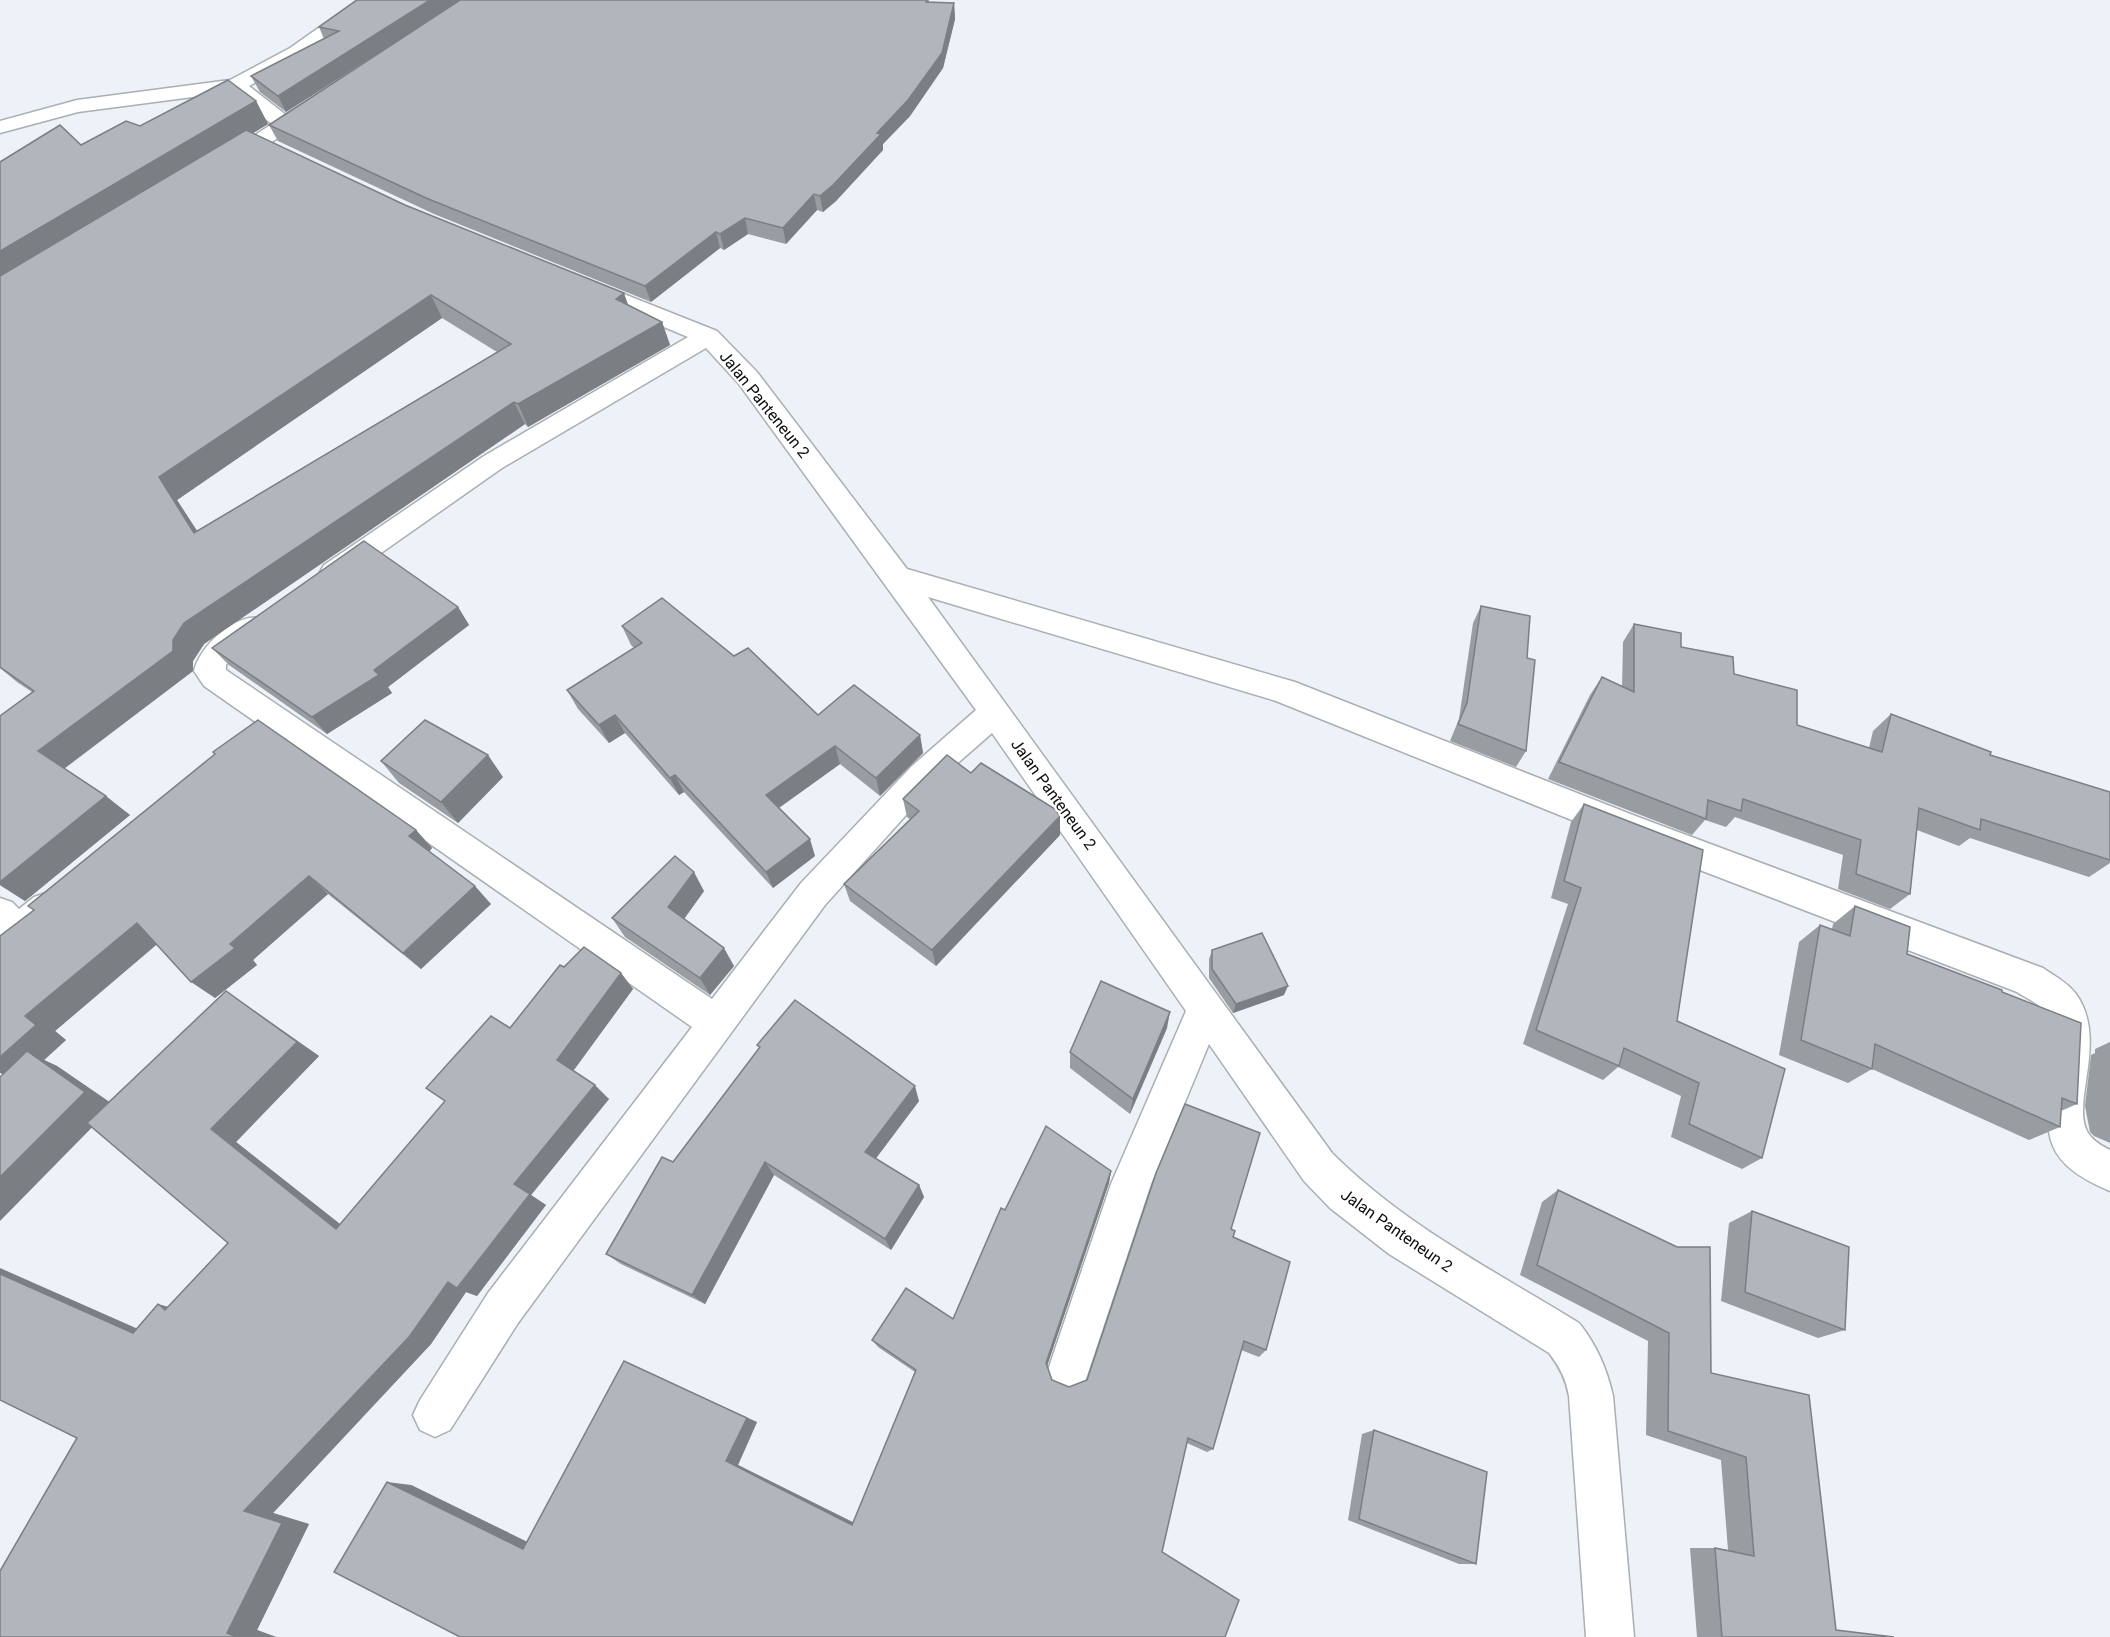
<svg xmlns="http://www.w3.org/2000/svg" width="2110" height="1637" viewBox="0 0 2110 1637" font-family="Roboto,sans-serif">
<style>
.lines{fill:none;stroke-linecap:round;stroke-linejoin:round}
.street-casing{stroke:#a9afb4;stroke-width:3}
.street{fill:#fff;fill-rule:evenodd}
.wall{fill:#979da1;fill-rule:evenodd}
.shaded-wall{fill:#7b7f83}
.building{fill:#b0b6bb;stroke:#7b7f83;stroke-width:1.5;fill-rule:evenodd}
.labels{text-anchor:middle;stroke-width:4.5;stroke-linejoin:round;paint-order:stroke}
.street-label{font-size:16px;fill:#090b0d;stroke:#fff}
</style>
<rect width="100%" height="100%" fill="#ecf2f7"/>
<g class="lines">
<g class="street-casing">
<g id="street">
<polygon points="358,0 379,0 304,56 249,86 286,115 311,102 318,104 321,108 318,112 233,167 217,167 214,162 272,124 231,92 78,112 0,133 0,121 77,100 230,80 290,48"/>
<path d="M 586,279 L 717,331 L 757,372 L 907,569 L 1295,682 L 1638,817 L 2043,968 C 2054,976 2067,982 2076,994 C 2109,1040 2070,1104 2088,1133 C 2093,1141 2102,1146 2110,1150 L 2110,1191 C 2031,1158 2048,1125 2053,1054 C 2054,1043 2055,1028 2050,1018 C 2044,1006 2028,999 2017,992 L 1614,837 L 1276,701 L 928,597 L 1332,1153 C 1404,1225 1493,1270 1579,1323 C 1596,1344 1607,1369 1613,1396 L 1634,1637 L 1586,1637 L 1569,1396 C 1566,1379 1560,1367 1549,1353 L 1389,1254 L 1330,1208 L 1304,1181 L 1209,1044 L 1151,1184 L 1084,1385 L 1069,1391 L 1054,1385 L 1048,1370 L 1111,1184 L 1186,1011 L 992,733 L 934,784 L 825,905 L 518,1323 L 450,1430 L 435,1437 L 420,1430 L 413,1415 L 420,1400 L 488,1293 L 692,1027 L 204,686 L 194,671 C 200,645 238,610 265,619 L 270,627 C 261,644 238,650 226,665 L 226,670 L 712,999 L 801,883 L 912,766 L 976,710 L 739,384 L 706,348 L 502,468 L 344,579 L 334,583 L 324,579 L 320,572 L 324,565 L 484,456 L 688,337 L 578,291 L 574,286 L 578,281 Z"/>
<path d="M 46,893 L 58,897 L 63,908 C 55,926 36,941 18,948 L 6,943 L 0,937 L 0,898 L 12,902 L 19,909 L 34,897 Z"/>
</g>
</g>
<use href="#street" class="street"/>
</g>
<g class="wall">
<polygon points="357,0 929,0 929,2 954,3 955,19 943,68 910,116 883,144 883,150 836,201 823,212 817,210 786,244 748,234 724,250 720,248 651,302 434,214 278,141 269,125 421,26 286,112 260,92 251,76 324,39 319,27"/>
<path d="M 256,101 L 268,124 L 253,133 L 405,205 L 628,305 L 662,322 L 670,345 L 528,427 L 525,424 L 204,644 L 193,661 L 193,671 L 64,769 L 130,815 L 25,901 L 0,885 L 0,716 L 32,692 L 17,682 L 0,668 L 0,162 L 81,145 L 140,126 ZM 442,318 L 497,352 L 197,531 L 177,500 Z"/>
<polygon points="1481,606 1527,658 1526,751 1516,767 1450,741 1459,719 1473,623"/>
<polygon points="458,607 469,625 388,687 392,693 327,734 229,665 212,648"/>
<polygon points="1634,624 1734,674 1797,725 1869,748 1873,731 1891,714 1990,755 2110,792 2110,863 2089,877 1970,838 1959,846 1917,830 1910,894 1890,909 1838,889 1843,855 1735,817 1726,827 1705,820 1692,835 1548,779 1590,695 1602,677 1622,687 1623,642"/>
<polygon points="622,626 734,656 818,715 920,735 923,753 880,796 840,764 779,808 815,856 773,888 684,792 679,795 625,733 609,743 578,709 567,690 634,648 631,645"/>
<polygon points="381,761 503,777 458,823 399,783"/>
<polygon points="971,773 1060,816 1060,835 936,966 850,901 844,884 910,819 907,817 903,799"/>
<polygon points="1584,804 1677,1021 1762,1158 1742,1169 1671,1137 1681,1096 1618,1067 1603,1080 1523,1044 1568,904 1551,898 1571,822"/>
<polygon points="416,830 432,848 429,852 491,904 421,969 328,894 253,960 257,965 215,998 157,944 55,1031 66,1040 44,1060 57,1066 109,1102 226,991 319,1056 236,1142 340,1224 564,967 621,973 633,989 573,1071 609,1099 531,1195 546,1205 477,1296 466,1292 431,1344 273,1513 309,1524 257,1630 276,1637 0,1637 77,1438 137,1329 168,1307 228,1243 92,1128 3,1074 34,910"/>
<polygon points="704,891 684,919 734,966 710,995 625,937 612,918"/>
<polygon points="1855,906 1907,954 2002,992 2077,1104 2061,1111 2060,1127 2029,1140 1872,1069 1848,1083 1779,1055 1799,942 1820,925 1832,929 1833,924"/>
<polygon points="1212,950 1284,995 1233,1013 1209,978 1209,959"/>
<polygon points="1167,1028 1130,1114 1070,1068 1070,1052"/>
<polygon points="2110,1042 2110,1143 2094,1136 2090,1132 2085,1106 2091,1055 2095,1053 2095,1049"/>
<polygon points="757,1045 919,1101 876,1158 919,1185 924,1197 891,1250 774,1175 705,1304 621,1264 606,1254 673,1162 759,1048"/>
<polygon points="1111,1171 1109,1183 1047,1366 1052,1380 1069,1387 1087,1380 1231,1229 1266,1350 1259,1357 1241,1350 1213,1449 1207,1452 1187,1443 460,1637 411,1485 527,1542 757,1422 738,1465 853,1522 915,1372 878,1347 872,1340 953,1319 1005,1210"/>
<polygon points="1558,1190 1711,1373 1836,1630 1894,1637 1697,1637 1690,1548 1715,1548 1728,1550 1721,1460 1646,1435 1648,1341 1520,1275 1542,1202"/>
<polygon points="1752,1211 1845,1330 1818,1338 1721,1301 1729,1223"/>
<polygon points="1374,1430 1476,1564 1459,1564 1348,1520 1362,1434"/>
</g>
<g class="shaded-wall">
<polygon points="430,0 461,0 286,112 278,96"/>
<polygon points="954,3 955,19 943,68 910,116 883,144 883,150 836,201 823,212 820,196"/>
<polygon points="256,101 268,124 0,285 0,251"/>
<polygon points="814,194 817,210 786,244 783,228"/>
<polygon points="745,218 748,234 724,250 720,234"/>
<polygon points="716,232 720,248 651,302 645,286"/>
<polygon points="624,293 632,316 616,299"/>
<polygon points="431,295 442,318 177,500 212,554 194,533 159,477"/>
<polygon points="662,322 670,345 528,427 518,404"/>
<polygon points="514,402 525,424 204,644 193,661 193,671 62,770 38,751 173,640 184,623"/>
<polygon points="458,607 469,625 388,687 392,693 327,734 312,717"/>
<polygon points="615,715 625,733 609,743 599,725"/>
<polygon points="920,735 923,753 880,796 876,778"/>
<polygon points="835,746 840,764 773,812 766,795"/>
<polygon points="488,755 503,777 458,823 441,802"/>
<polygon points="675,775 684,792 679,795 670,778"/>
<polygon points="106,796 130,815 25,901 0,885 0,882"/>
<polygon points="1060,816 1060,835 936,966 932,950"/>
<polygon points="416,830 432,848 426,855 409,836"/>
<polygon points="810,839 815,856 773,888 766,872"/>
<polygon points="694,872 704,891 679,926 668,907"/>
<polygon points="309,876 328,894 253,960 257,965 215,998 191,982 230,944"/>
<polygon points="475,886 491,904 421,969 403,953"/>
<polygon points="137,923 162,940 55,1031 66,1040 44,1060 57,1066 114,1105 0,1221 0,1177 20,1081 0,1073 0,1057 25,1016"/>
<polygon points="724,948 734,966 710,995 700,978"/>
<polygon points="621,973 633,989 571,1074 557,1060"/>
<polygon points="1288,986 1284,995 1233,1013 1236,1004"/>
<polygon points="226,991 319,1056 236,1142 359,1239 336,1229 211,1129"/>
<polygon points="1170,1012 1167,1028 1130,1114 1133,1099"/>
<polygon points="595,1085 609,1099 531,1195 546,1205 477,1296 466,1292 431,1344 273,1513 309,1524 257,1630 276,1637 237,1637 227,1633 244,1511"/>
<polygon points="915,1086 919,1101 871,1165 865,1152"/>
<polygon points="765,1162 774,1175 705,1304 692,1295"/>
<polygon points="1111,1171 1109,1183 1046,1369 1046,1363"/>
<polygon points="919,1185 924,1197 891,1250 885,1239"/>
<polygon points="0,1268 163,1340 133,1333 0,1274"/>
<polygon points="158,1304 187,1312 165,1310"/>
<polygon points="624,1361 757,1422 738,1465 860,1526 852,1525 726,1461"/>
<polygon points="387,1482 411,1485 542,1549 523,1549"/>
</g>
<g class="building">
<polygon points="357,0 430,0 278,96 251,76 339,31 319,27"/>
<polygon points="460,0 927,0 926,2 954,3 942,53 908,100 877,133 881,134 833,185 820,196 814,194 783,228 745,218 720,234 716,232 645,286 426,198 269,125"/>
<polygon points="228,80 256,101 0,251 0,162 60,125 81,145 126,121 140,126"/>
<path d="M 246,130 L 405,205 L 624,293 L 616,299 L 662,322 L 518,404 L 514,402 L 184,623 L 173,640 L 173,651 L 38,751 L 106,796 L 0,882 L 0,716 L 34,691 L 0,667 L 0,276 ZM 431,295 L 511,344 L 194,533 L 159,477 Z"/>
<polygon points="364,541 458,607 374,670 379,675 312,717 212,648"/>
<polygon points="662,598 734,656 748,648 818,715 854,685 920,735 876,778 835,746 766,795 810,839 766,872 675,775 670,778 615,715 599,725 567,690 642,643 622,626"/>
<polygon points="1481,606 1530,616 1527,658 1535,660 1526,751 1458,724 1467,703"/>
<polygon points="1634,624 1681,633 1681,647 1733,657 1734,674 1797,690 1797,725 1882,752 1891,714 1991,752 1990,755 2110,792 2110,860 1981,819 1980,830 1919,808 1910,894 1856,874 1861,840 1743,799 1741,811 1708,800 1706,819 1559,762 1602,677 1634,692"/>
<polygon points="258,720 416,830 409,836 475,886 403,953 309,876 230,944 235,948 191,982 137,923 25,1016 36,1025 0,1057 0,936 34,910 28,906 215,754 213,752 217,749"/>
<polygon points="425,720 488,755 441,802 381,761"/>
<polygon points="947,755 971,773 981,763 1055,809 1060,816 932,950 844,884 919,811 903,799"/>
<polygon points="1584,804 1703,850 1677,1021 1785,1069 1762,1158 1689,1124 1699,1083 1624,1048 1619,1066 1536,1030 1581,888 1564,881"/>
<polygon points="675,856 694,872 668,907 724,948 700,978 612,918"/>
<polygon points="1855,906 1910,927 1907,954 2002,990 2002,992 2081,1023 2077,1104 2062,1098 2060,1127 1875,1044 1872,1069 1801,1040 1820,925 1850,936"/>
<polygon points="1262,933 1288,986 1236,1004 1212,969 1212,950"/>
<polygon points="584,947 621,973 557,1060 595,1085 514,1184 530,1194 457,1288 448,1282 409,1337 244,1511 282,1523 227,1633 237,1637 0,1637 0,1571 77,1438 0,1400 0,1274 133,1333 158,1304 165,1310 228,1243 87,1123 226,991 297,1042 211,1129 336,1229 445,1101 426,1088 491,1016 510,1028 560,965 564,967"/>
<polygon points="1101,981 1170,1012 1133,1099 1070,1052"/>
<polygon points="795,1000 915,1086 865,1152 919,1185 885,1239 765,1162 692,1295 606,1254 662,1157 673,1162 760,1047 757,1045"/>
<polygon points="27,1051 85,1092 0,1177 0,1077"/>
<polygon points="1185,1104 1260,1133 1231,1229 1235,1231 1233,1237 1290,1262 1266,1350 1244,1341 1213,1449 1188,1438 1162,1552 1239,1600 1225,1637 460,1637 334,1572 387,1482 523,1549 624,1361 747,1418 726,1461 852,1525 916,1370 872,1340 906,1288 953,1319 1001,1208 1005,1210 1046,1126 1111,1171 1046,1363 1052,1380 1069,1387 1087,1380 1156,1173"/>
<polygon points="1558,1190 1677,1247 1710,1247 1711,1373 1809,1395 1836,1630 1894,1637 1722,1637 1715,1548 1754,1556 1746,1457 1668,1431 1669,1333 1537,1265"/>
<polygon points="1752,1211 1849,1247 1845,1330 1745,1292"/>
<polygon points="1374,1430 1487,1472 1476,1564 1359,1519"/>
</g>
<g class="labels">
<g class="street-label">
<text transform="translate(765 404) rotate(51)" y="6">Jalan Panteneun 2</text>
<text transform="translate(1054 794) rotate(54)" y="6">Jalan Panteneun 2</text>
<text transform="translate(1397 1230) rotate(35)" y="6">Jalan Panteneun 2</text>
</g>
</g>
</svg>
